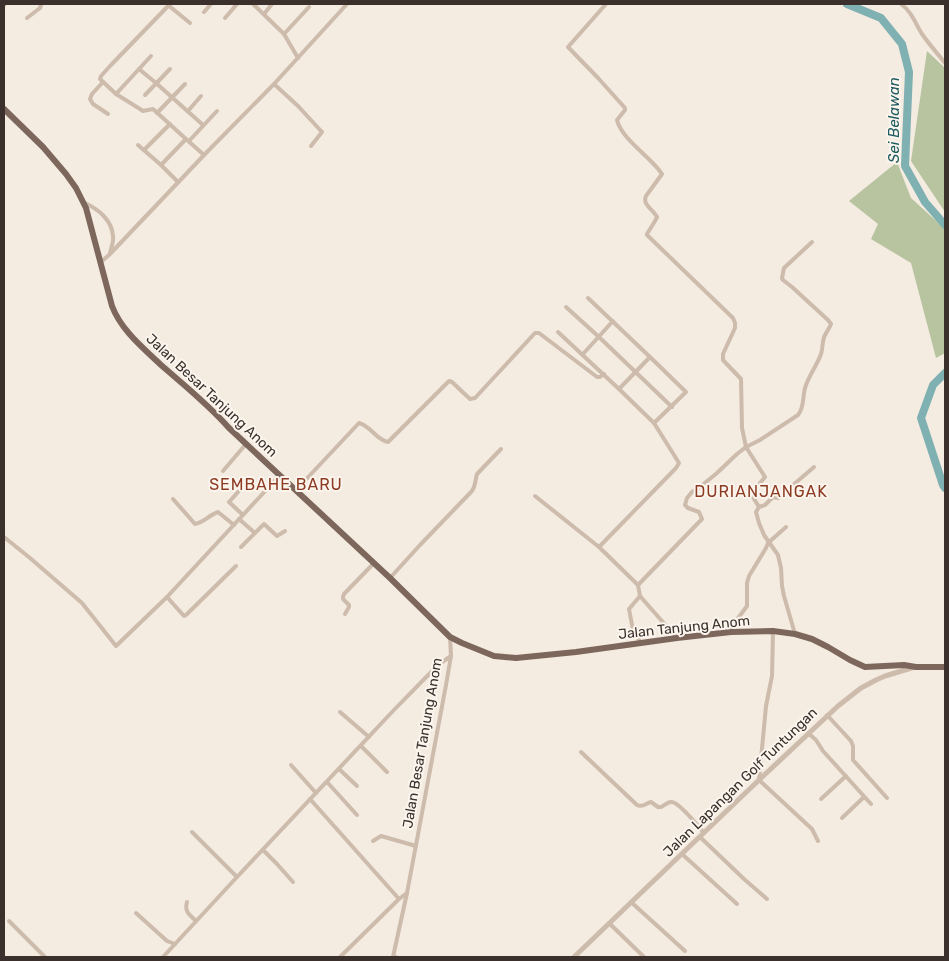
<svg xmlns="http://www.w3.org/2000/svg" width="949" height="961" viewBox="0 0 949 961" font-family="Rubik,sans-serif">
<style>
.green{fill:#b8c4a0}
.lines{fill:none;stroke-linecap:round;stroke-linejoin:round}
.river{stroke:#7fb0b2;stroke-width:8}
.minor{stroke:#cdbbac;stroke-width:4}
.tertiary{stroke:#cdbbac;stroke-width:5}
.primary{stroke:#7d675c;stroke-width:6}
.labels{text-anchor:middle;stroke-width:4;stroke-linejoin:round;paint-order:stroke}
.street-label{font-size:14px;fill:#3b302b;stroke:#fbf5ee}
.water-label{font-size:15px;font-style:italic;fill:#1f5a5e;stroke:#fbf5ee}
.quarter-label{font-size:16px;letter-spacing:1px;fill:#8c3b22;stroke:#fbf5ee}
</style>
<rect width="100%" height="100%" fill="#f4ebe1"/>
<g class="green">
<polygon points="927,51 945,68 945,212 911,161"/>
<polygon points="897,162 911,198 945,229 945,353 936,358 911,263 871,239 878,224 849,201"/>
</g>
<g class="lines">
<g class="river">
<polyline points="847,4 881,18 902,44 909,72 905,166 925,202 945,225"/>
<polyline points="945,373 933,385 921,418 943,485 945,488"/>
</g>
<g class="minor">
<polyline points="170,4 111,65 101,76 100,79 116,94 140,109 143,111 153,109 186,139"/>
<polyline points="253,4 284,34 298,58"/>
<path d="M 606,4 L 568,47 L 599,79 L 625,108 L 625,110 L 617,120 C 622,140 651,157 662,174 L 646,196 C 642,205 653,209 657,217 L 655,221 L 647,234 L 647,235 L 733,318 L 735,323 L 735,328 L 723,354 L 723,360 L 741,379 L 742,428 L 746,447 L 765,477 L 751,494 L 759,507"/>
<path d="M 901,4 C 912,12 915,23 922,34 C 929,44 937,53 945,63"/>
<polyline points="4,5 5,4"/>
<polyline points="168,5 190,23"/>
<polyline points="204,12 211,4"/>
<polyline points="264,14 272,4"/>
<polyline points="27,18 40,8 41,5 40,4"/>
<polyline points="225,18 237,4"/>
<polyline points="284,34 309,7"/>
<polyline points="139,69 156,83 203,125"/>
<polyline points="103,82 92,94 90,99 93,104 108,114"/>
<polyline points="274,84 298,106 321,131 322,132 311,146"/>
<polyline points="116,94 151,56"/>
<polyline points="145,95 170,69"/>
<polyline points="188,111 201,96"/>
<polyline points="157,113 185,84"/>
<polyline points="189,141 217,111"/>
<polyline points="138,145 161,165"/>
<polyline points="144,150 170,124"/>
<polyline points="178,182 161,165 186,139 204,155"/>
<path d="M 85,203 C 98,209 112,220 113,236 C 114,242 111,248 110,253"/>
<polyline points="101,262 110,254 206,153 274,84 347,4"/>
<polyline points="588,298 650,357 686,392 654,423"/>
<polyline points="566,307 599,337 672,407"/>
<polyline points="558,332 619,389 654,423 679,463 676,468 599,547"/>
<polyline points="583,354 613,321"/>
<polyline points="619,389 650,357"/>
<polyline points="223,471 246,444"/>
<path d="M 296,490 L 359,423 C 371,426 376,440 388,442 L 449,381 L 452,382 L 470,399 L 475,398 L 535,333 L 539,333 L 597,377 L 600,377 L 604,374"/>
<polyline points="239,491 229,502 243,515"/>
<polyline points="535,496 599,547 638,585 640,596 646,603 677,638"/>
<path d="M 173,499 L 195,524 C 205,522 209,515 218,512 L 234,525"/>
<polyline points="239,519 255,533"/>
<polyline points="4,537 30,558 82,603 116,646 167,597 280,475"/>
<polyline points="241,547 264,524 277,536 285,531"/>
<path d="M 390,578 L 420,545 L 472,491 C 476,485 475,480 477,474 L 501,449"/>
<path d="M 638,585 L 702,519 L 699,512 L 688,508 L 685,505 L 687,498 L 692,492 L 700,487 L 717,473 L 737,454 L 746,447 L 760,440 L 798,415 C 805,407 802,395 806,385 C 810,374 817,365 821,354 C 823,348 822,341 825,335 C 827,331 829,329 831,324 L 828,320 L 792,287 L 783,280 L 782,278 L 784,268 L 812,242"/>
<polyline points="640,596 629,609 633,630 641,643"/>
<polyline points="167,597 184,616 186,615 236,566"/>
<polyline points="345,614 349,607 349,605 343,599 343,597 344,594 374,563"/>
<polyline points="773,631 772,676 766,706 759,780 812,829 818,841"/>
<polyline points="731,632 733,625 747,606 747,583 749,576 766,548 768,543 786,527"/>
<polyline points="795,634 784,596 782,586 781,568 778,555 764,535 759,523 756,512 759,507 765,505 773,497 778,498 814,467"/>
<polyline points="340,712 369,737"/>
<polyline points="827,715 851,741 853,746 853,760 887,798"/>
<polyline points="808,733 816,740 823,751 871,804"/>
<polyline points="361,746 387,772"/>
<path d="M 581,752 L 637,805 C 643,808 646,803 651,802 L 658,807 L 661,807 C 664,806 668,801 672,802 C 680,803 698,826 704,833"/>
<polyline points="291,765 316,793"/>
<polyline points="339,769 357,786"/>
<polyline points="327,782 357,815"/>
<polyline points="310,799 399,899"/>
<polyline points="821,799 846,776"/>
<polyline points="842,818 864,797"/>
<polyline points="192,832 237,877"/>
<polyline points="700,837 744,879 767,899"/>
<polyline points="373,841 381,836 416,846"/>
<polyline points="263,850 277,864 293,882"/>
<polyline points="682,854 737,904"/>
<path d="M 187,902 C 184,912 190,915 196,921"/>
<polyline points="631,902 685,951"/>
<polyline points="136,913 167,941 175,944"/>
<polyline points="9,921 45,957"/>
<polyline points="609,923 644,957"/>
<polyline points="163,957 237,877 392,712 438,665 451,656"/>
<polyline points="340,957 399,899 407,893"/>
<polyline points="396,957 393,957 407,893 446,685 451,656 450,637"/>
</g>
<polyline class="tertiary" points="574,957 759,780 838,706 861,688 876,680 885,676 915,667"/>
<path class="primary" d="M 4,109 L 43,147 L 66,174 L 76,188 L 86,208 L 112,306 C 121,330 143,348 161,365 C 184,385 209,405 229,428 L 390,578 L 450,637 L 462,643 L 494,656 L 516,658 L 576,652 L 677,638 L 731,632 L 773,631 L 795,634 L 812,639 L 828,647 L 850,660 L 865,667 L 904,665 L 916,667 L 945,667"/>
</g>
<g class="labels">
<g class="street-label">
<text transform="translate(212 395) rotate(43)" y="5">Jalan Besar Tanjung Anom</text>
<text transform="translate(684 627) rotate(-6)" y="5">Jalan Tanjung Anom</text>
<text transform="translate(422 743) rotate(-80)" y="5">Jalan Besar Tanjung Anom</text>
<text transform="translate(740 782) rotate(-44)" y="5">Jalan Lapangan Golf Tuntungan</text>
</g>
<g class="water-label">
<text transform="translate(894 120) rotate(-90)" y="5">Sei Belawan</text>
</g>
<g class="quarter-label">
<text x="276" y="490">SEMBAHE BARU</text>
<text x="761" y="497">DURIANJANGAK</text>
</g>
</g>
<rect width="949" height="961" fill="none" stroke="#3b302b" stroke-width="10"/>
</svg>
